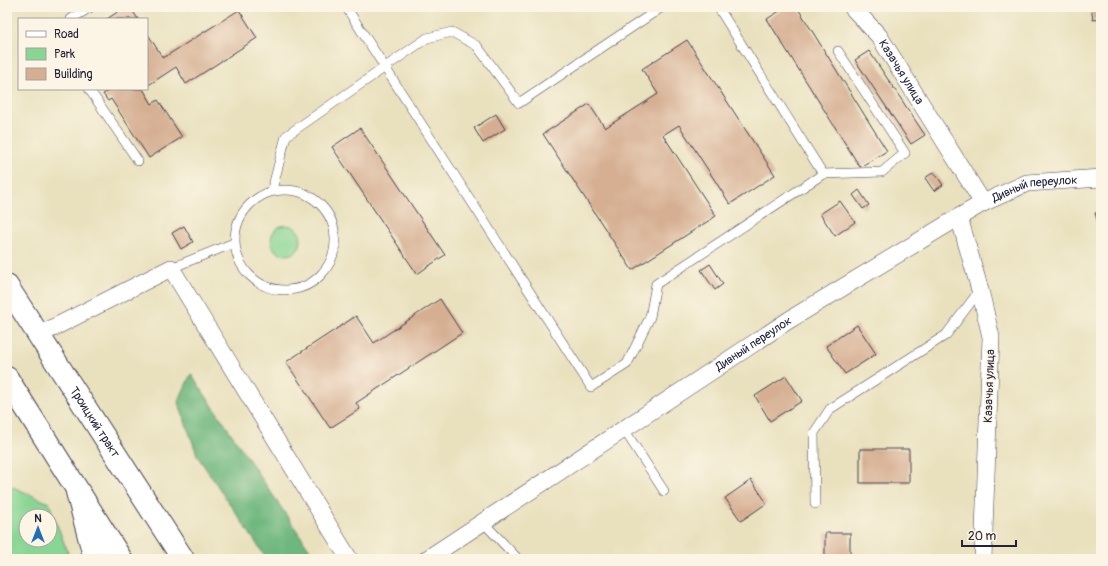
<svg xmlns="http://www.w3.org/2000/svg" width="1108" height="566" viewBox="0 0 1108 566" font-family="Pangolin,sans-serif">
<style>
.green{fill:#89d694;stroke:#567c68;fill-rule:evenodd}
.forest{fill:#6eb77e;stroke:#486c5c}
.building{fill:#d6af92}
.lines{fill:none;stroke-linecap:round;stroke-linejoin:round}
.service-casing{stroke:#403f4f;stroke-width:10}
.minor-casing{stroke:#403f4f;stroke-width:18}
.secondary-casing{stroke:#403f4f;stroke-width:24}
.primary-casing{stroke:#403f4f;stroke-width:24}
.service{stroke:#fff;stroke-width:9}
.minor{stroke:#fff;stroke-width:17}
.secondary{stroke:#fff;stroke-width:22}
.primary{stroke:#fff;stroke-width:22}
.labels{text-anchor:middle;stroke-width:3;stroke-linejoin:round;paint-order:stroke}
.street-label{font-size:12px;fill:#22223b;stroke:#fcf5e5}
</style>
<rect width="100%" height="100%" fill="#fcf5e5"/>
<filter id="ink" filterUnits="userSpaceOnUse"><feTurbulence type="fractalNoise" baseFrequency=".025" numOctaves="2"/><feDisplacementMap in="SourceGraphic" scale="8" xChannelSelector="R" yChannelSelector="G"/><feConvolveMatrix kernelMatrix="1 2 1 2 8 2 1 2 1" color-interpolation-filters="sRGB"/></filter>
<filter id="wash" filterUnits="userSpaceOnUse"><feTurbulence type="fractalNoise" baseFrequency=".012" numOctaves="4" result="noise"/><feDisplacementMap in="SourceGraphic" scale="16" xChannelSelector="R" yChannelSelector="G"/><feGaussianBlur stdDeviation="0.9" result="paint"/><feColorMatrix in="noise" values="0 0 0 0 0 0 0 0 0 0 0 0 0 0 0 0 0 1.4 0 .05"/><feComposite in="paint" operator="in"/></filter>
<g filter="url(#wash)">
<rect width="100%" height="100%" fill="#e9e1be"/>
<g class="green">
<circle cx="286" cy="240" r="15"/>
<path d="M 13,487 L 49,503 L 70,559 L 7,559 L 7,489 ZM 26,516 L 50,516 L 50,540 L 26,540 Z"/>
</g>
<polygon class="forest" points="191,374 316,559 267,559 198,457 178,402"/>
<g id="blocks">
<g class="building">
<polygon points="125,7 130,7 138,19 107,19"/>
<polygon points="786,7 797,7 887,151 860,167 767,19"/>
<polygon points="1091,7 1101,7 1101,19 1093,20"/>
<polygon points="239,10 257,38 186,84 176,67 147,86 147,33 163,58"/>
<polygon points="687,40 775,175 730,204 679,125 663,135 716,216 632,270 543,134 589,104 605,128 658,94 642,69"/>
<polygon points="869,51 925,135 911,144 855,60"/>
<polygon points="111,89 143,89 152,104 158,100 182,137 149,158 111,99 108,101 103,94"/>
<polygon points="496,114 505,129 483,143 474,128"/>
<polygon points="360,128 445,255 417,274 332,147"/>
<polygon points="934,172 943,185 934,191 925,178"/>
<polygon points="859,190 869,205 863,209 853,195"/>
<polygon points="840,201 855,222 835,236 820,214"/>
<polygon points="1101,212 1101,234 1095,213"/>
<polygon points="184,226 193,242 181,249 172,233"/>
<polygon points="710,264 723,284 715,290 701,270"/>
<polygon points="440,299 462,333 356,403 360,409 330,428 286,362 356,316 374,343"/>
<polygon points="857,325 876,354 845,374 826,346"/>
<polygon points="786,376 802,401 770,421 755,396"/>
<rect x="860" y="449" width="49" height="34"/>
<polygon points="751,480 767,503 741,521 725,498"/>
<rect x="825" y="533" width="25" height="26"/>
</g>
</g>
</g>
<g filter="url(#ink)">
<use href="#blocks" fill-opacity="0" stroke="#403f4f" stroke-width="1"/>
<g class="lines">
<g class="service-casing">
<g id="service">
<polyline points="346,7 591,387 627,364 650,317 656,284 823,174 882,172 905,153 838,51"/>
<polyline points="718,7 823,174"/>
<polyline points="71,19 91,7"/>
<polyline points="89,89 138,161"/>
<circle cx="285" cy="240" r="50"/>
<polyline points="272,190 286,136 427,38 452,32 477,46 519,103 662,7"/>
<polyline points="171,268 234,243"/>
<polyline points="623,428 664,491"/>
<polyline points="815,504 814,433 830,409 946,335 980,290"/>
<polyline points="482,521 518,559"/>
</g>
</g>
<g class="minor-casing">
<g id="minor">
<path id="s1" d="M 852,7 L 879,36 L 983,203"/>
<polyline points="959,217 980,290 991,337 983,559"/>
<polyline points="39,335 171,268 349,559"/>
<path id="s2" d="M 427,559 L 789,320 L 959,217 L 983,203 L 1027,183 L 1101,178"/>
</g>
</g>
<g class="secondary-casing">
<polyline id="secondary" points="77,492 95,559"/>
</g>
<g class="primary-casing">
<g id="primary">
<path id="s3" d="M 7,286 L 183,559"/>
<polyline points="7,378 121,559"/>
</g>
</g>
<use href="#service" class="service"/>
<use href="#minor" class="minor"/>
<use href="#secondary" class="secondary"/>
<use href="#primary" class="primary"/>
</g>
</g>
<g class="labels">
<g class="street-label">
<text dy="4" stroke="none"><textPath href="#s1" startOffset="82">Казачья улица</textPath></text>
<text dy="4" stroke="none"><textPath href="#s2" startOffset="715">Дивный переулок</textPath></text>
<text dy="4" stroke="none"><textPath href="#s2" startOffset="391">Дивный переулок</textPath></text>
<text transform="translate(989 386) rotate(-88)" y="4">Казачья улица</text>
<text dy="4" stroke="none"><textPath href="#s3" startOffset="162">Троицкий тракт</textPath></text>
</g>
</g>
<rect width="1108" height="566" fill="none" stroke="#fcf5e5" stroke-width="24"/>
<rect x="18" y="18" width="130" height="72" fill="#fcf5e5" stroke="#a5a1a1"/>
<rect x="26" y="31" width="20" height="6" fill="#ffffff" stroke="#a5a1a1"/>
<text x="54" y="38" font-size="12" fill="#22223b">Road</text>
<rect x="26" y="48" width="20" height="12" fill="#89d694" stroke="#a5a1a1"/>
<text x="54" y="58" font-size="12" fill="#22223b">Park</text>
<rect x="26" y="68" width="20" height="12" fill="#d6af92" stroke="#a5a1a1"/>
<text x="54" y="78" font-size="12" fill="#22223b">Building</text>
<g transform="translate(38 528)"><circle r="19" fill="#fcf5e5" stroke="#a5a1a1"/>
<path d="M0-3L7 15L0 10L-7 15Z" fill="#1f6fb2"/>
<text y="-6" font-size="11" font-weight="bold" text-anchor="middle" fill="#22223b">N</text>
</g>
<path d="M962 540v6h54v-6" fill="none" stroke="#22223b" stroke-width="2"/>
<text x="968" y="540" font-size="12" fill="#22223b" stroke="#fcf5e5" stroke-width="3" paint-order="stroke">20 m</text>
</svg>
